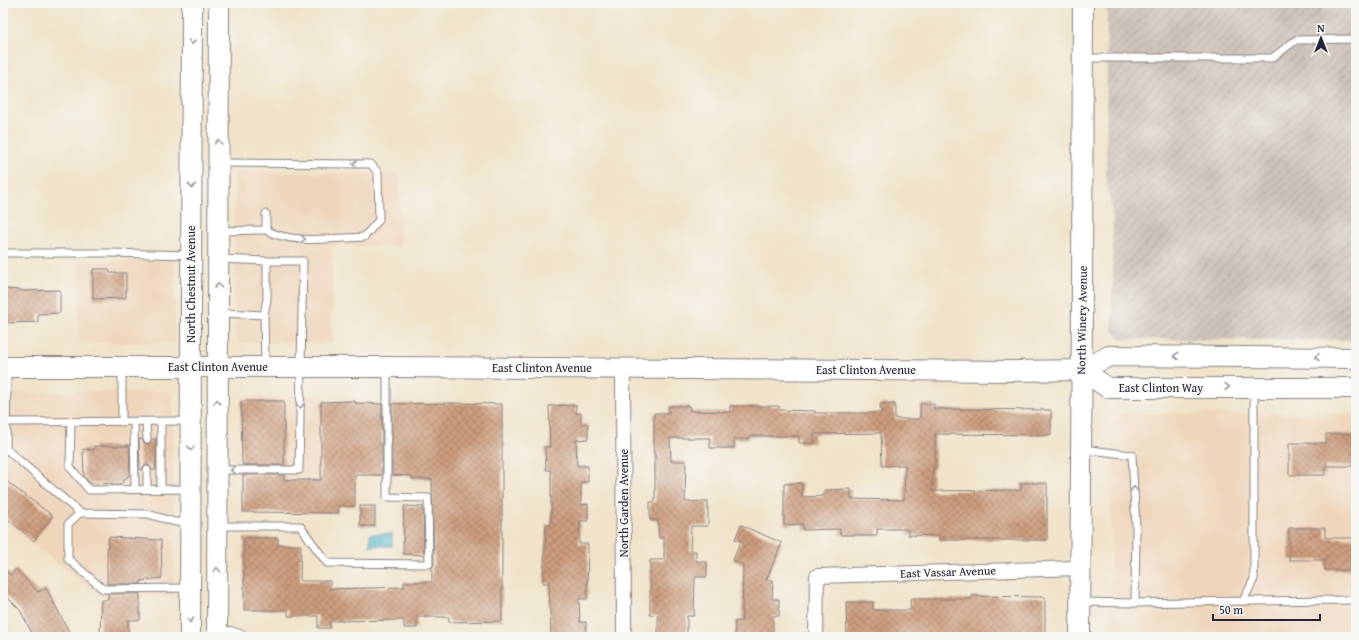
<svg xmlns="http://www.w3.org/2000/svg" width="1359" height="640" viewBox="0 0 1359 640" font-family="'Gentium Book Plus',serif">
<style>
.built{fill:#efd6bb}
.industrial{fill:url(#industrial-furrows)}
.water{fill:#49b2c8;stroke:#366a82}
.building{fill:url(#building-cross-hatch)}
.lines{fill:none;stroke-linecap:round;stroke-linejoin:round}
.lane-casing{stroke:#898282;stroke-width:9}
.street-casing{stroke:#898282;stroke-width:16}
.secondary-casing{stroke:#898282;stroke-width:22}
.lane{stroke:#fff;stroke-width:7}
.street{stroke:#fff;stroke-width:14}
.secondary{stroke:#fff;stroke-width:20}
.oneway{stroke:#9c9ca7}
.labels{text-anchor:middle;stroke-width:3;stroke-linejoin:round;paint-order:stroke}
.street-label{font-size:12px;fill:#22223b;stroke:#f6f6f2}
</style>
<defs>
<pattern id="industrial-furrows" width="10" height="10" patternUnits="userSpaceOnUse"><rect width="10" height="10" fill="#cdc2b9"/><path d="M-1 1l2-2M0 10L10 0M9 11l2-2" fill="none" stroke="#b0a6a0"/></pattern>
<pattern id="building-cross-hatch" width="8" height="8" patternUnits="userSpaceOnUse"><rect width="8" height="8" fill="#cd9d7e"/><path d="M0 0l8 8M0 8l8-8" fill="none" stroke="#a68068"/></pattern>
</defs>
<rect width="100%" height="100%" fill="#f6f6f2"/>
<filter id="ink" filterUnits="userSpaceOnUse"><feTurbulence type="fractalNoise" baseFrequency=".025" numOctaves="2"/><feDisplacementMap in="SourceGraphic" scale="8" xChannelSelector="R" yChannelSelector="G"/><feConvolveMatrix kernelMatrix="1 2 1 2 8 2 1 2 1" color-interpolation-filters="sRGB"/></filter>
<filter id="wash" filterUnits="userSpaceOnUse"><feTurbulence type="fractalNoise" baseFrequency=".012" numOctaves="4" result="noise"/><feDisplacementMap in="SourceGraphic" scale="16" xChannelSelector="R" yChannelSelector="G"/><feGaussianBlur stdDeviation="0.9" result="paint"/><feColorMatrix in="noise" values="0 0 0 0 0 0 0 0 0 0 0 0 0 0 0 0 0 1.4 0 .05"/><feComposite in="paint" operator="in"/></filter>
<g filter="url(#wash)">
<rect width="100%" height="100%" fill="#f0e3c9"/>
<g class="built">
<polygon points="235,173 400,173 400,246 332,246 332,343 240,343 234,337"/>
<rect x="78" y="261" width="97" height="82"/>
<polygon points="167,391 173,397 174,597 101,597 3,521 3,393"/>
<polygon points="248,396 322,396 321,477 240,477 240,403"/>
<polygon points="1122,413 1356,414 1356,637 1111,637 1112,423"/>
</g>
<polygon class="industrial" points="1107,3 1356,3 1356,340 1121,339 1112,330 1113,215 1106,182"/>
<rect class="water" x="370" y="534" width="22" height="12"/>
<g id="blocks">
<g class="building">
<polygon points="93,269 109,269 110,273 126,273 126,298 93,299"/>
<polygon points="3,289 22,290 22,291 60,290 60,313 38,314 38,322 3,323"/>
<polygon points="241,401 284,401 284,465 243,465 243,463 242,463"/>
<polygon points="355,401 355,403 382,404 382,475 355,475 355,506 338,506 338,513 243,512 243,475 284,475 284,480 321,480 321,402"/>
<polygon points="454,403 502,404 502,621 449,622 449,617 417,617 417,628 404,628 404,620 330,621 330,628 318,628 318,616 288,616 288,610 244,610 244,538 278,538 278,545 301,545 300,581 330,581 330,589 404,587 404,582 432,582 432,568 434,564 432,479 412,479 412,476 392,475 392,404"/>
<polygon points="880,404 895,404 895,419 920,419 920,404 934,404 934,409 1051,410 1051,435 935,434 935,468 933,468 932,491 1021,490 1021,483 1047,483 1047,540 939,540 939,536 908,535 908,529 877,529 877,536 861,536 861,535 840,535 840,529 803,530 803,524 784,525 784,484 802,483 802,497 824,496 824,490 851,489 851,499 904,500 905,465 882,466 881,433 814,434 814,443 799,443 799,436 749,436 749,439 734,439 734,448 710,448 710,438 670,438 671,461 686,461 685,502 708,501 708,526 691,526 690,551 696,551 696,561 707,562 707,577 695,577 694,616 687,616 687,637 658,637 658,616 650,615 650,560 664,560 664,538 659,538 658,520 650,520 650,502 655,502 655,455 654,455 654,413 669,413 669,406 689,406 690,411 730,412 730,406 779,406 779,410 815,411 815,413 881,413"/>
<polygon points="576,405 576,413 581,413 581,424 588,424 588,439 576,440 577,466 588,466 588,482 581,482 581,505 588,504 588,521 580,521 579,544 588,544 587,599 579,599 580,622 586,622 586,637 551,637 549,583 543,583 546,525 551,525 551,470 546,470 545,447 550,447 549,406"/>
<polygon points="1326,434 1356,434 1356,466 1325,466 1325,475 1289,475 1289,443 1326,443"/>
<polygon points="139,439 142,439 143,442 147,444 150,443 152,439 156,439 156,470 152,470 150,466 147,465 143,467 142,470 140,470"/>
<polygon points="94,446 129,446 130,474 121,484 90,483 84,476 83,449 94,450"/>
<polygon points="3,479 53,516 34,541 3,515"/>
<rect x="360" y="506" width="15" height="20"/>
<polygon points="404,506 423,507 424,555 403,554"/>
<polygon points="741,525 782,543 766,580 773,580 772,599 779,599 779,616 773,616 773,637 735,637 735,621 742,621 743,565 733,560 741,541 735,539"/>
<polygon points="1289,528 1325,528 1325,538 1356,538 1356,570 1325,570 1325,560 1289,560"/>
<polygon points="109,537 161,540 162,578 141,581 141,584 107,584 107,553"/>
<polygon points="3,567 10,575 16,569 38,592 46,588 72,637 34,637 20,610 3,593"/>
<polygon points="108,594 140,594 140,620 128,620 128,637 100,637 101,600 108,600"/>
<polygon points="972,596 1045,597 1045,637 847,637 846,602 873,602 873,610 911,610 910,599 972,599"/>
</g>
</g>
</g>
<g filter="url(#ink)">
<use href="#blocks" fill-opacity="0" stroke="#898282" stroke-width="1"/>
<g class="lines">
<g class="lane-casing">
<g id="lane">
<polyline points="1084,58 1272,58 1296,40 1356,39"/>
<path d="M 221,163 L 371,164 L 378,173 L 379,220 L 364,237 C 334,238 293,245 266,230"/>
<polyline points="220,231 266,230 266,214"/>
<polyline points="3,253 110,253 191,255"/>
<polyline points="219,259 267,261 267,299 264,315"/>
<polyline points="220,313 264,315 265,366"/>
<polyline points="7,369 6,449 80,513 148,514 175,522 188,522"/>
<polyline points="6,422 190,421"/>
<polyline points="71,422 70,467 89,490 190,489"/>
<polyline points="122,422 122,368"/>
<polyline points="134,422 135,489"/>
<polyline points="146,422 147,439"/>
<polyline points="161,422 161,489"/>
<polyline points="1082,449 1132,455 1136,528 1135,603"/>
<polyline points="147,470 147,489"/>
<polyline points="219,470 299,470 303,261 267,261"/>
<polyline points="80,513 68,524 68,559 103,589 189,588"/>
<polyline points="219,526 300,526 327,563 429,564 428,498 387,497 387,368"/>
<polyline points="1243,601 1356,600"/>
<polyline points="1081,602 1135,603 1243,601 1254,579 1254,388"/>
</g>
</g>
<g class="street-casing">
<g id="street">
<polyline points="623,369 624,637"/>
<polyline points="217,634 230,634 239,637"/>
<polyline points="816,637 817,576 1080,568"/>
</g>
</g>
<g class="secondary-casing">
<g id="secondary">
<polyline points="3,367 387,367 1014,371 1082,370 1109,356 1356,358"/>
<polyline points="1082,370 1108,388 1356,388"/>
<polyline points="190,637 192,3"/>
<polyline points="217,637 219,3"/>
<path d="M 1080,637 C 1081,426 1083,214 1083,3"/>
</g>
</g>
<use href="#lane" class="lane"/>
<use href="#street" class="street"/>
<use href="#secondary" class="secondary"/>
</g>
<defs><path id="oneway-chevron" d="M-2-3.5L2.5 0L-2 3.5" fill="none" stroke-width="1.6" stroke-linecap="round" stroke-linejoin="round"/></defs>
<g class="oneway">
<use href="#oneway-chevron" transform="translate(192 42) rotate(90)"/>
<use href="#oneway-chevron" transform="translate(218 142) rotate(-90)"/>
<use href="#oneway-chevron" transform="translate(355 164) rotate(-180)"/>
<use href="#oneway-chevron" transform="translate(192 186) rotate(90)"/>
<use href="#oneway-chevron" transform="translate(303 239) rotate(2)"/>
<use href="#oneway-chevron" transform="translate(218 286) rotate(-90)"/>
<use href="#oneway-chevron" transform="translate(1176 356) rotate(-180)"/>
<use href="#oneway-chevron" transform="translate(1317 357) rotate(-180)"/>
<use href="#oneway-chevron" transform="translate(1227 387)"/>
<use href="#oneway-chevron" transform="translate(217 402) rotate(-90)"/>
<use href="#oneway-chevron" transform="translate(300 406) rotate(91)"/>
<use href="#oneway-chevron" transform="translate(191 448) rotate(90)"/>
<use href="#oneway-chevron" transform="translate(233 470) rotate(-180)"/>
<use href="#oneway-chevron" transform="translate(1134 489) rotate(-93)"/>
<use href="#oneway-chevron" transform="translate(217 570) rotate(-90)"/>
<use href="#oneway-chevron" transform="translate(190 620) rotate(90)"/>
</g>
</g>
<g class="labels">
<g class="street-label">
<text transform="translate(191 284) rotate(-90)" y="4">North Chestnut Avenue</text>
<text transform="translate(1082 320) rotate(-89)" y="4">North Winery Avenue</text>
<text x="218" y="371">East Clinton Avenue</text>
<text x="542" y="372">East Clinton Avenue</text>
<text x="866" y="374">East Clinton Avenue</text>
<text x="1161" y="392">East Clinton Way</text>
<text transform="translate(624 503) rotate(-90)" y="4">North Garden Avenue</text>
<text transform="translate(948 572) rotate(-2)" y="4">East Vassar Avenue</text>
</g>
</g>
<rect width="1359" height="640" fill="none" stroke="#f6f6f2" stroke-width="16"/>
<g transform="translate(1321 38)" stroke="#f6f6f2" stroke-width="3" paint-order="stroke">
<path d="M0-3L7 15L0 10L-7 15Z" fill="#22223b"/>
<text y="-6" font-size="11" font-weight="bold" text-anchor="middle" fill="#22223b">N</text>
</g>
<path d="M1213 614v6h107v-6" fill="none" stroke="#22223b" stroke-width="2"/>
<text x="1219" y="614" font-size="12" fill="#22223b" stroke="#f6f6f2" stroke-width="3" paint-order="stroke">50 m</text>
</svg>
